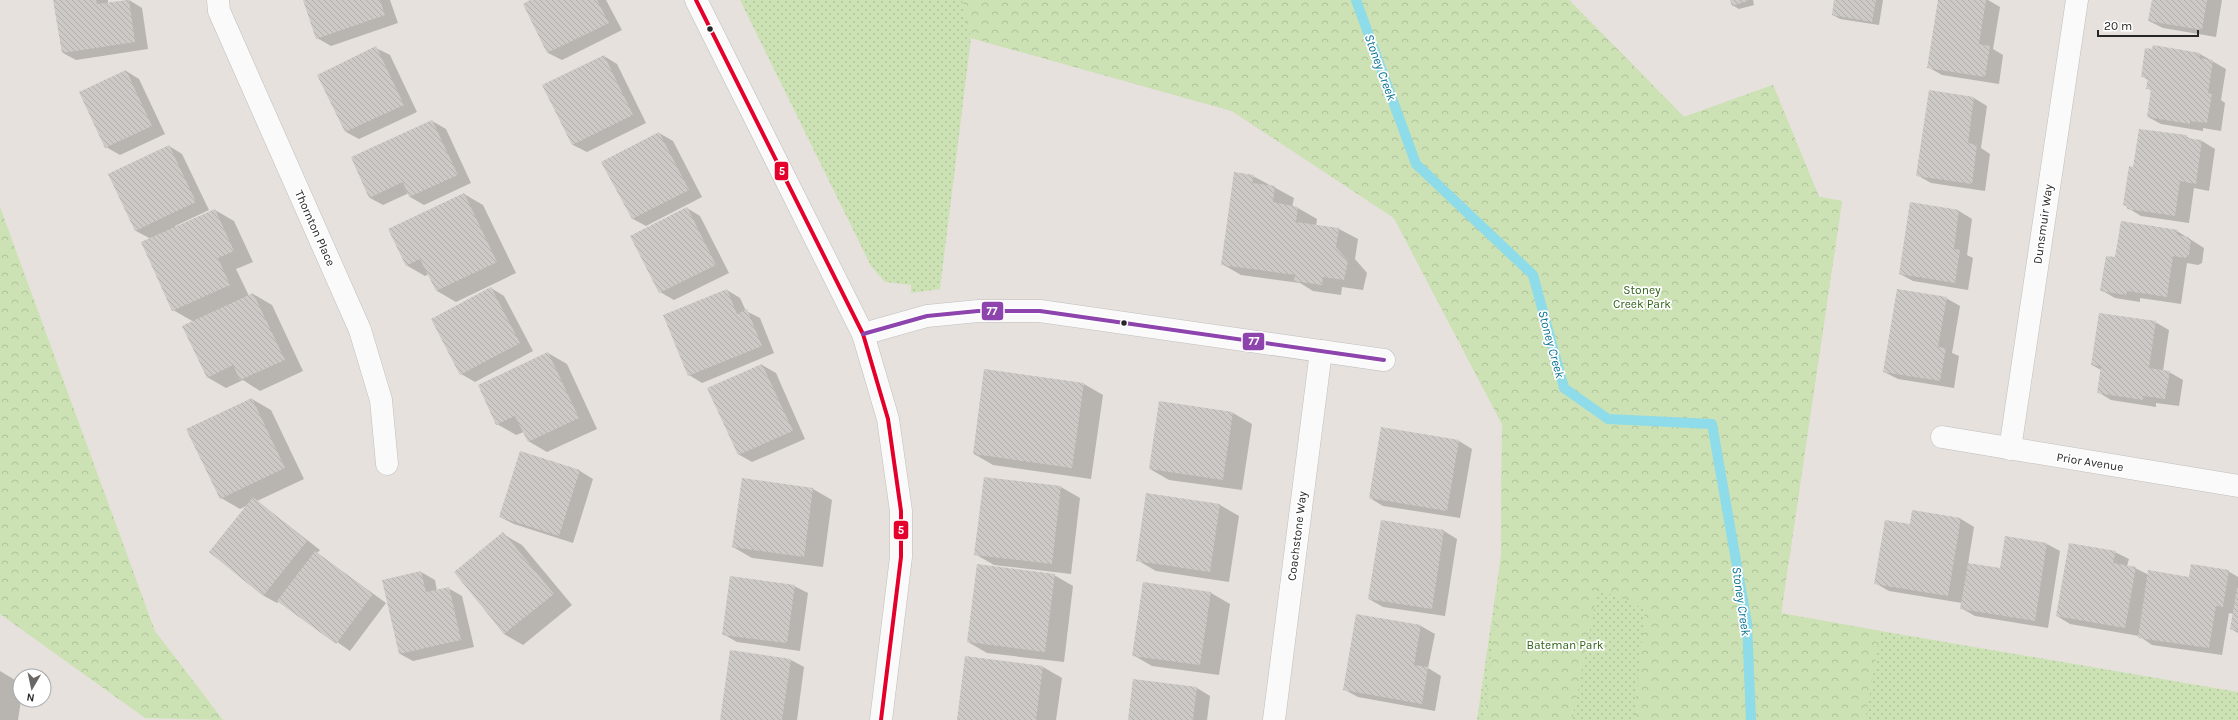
<svg xmlns="http://www.w3.org/2000/svg" width="2238" height="720" viewBox="0 0 2238 720" font-family="Karla,sans-serif">
<style>
.grass{fill:url(#grass-dots)}
.forest{fill:url(#forest-crowns)}
.shadow{fill:#0003}
.lines{fill:none;stroke-linecap:round;stroke-linejoin:round}
.stream{stroke:#8edbe9;stroke-width:10}
.building{fill:url(#building-back-hatch)}
.street-casing{stroke:#bfbebe;stroke-width:23}
.secondary-casing{stroke:#bfbebe;stroke-width:23}
.street{stroke:#fbfafa;stroke-width:22}
.secondary{stroke:#fbfafa;stroke-width:22}
.bus-1-casing{stroke:#fff;stroke-width:7}
.bus-2-casing{stroke:#fff;stroke-width:7}
.bus-1{stroke:#e4002b;stroke-width:4}
.bus-2{stroke:#8e44ad;stroke-width:4}
.bus-dot{fill:#272727;stroke:#fff;stroke-width:1.5}
.labels{text-anchor:middle;stroke-width:3.5;stroke-linejoin:round;paint-order:stroke}
.street-label{font-size:12px;fill:#272727;stroke:#fff}
.park-label{font-size:12px;fill:#2f6418;stroke:#fff}
.water-label{font-size:13px;font-style:italic;fill:#0b7597;stroke:#fff}
.line-badge{stroke:#fff;stroke-width:1.5}
.badge-label{font-size:11px;text-anchor:middle;font-weight:bold;fill:#fff}
</style>
<defs>
<pattern id="grass-dots" width="8" height="8" patternUnits="userSpaceOnUse"><rect width="8" height="8" fill="#cce2b4"/><path d="M2 2h.1M6 6h.1" fill="none" stroke="#afc29b" stroke-width="1.8" stroke-linecap="round"/></pattern>
<pattern id="forest-crowns" width="20" height="18" patternUnits="userSpaceOnUse"><rect width="20" height="18" fill="#cce2b4"/><path d="M2 6a3 3 0 1 1 6 0M12 15a3 3 0 1 1 6 0" fill="none" stroke="#afc29b"/></pattern>
<pattern id="building-back-hatch" width="6" height="6" patternUnits="userSpaceOnUse"><rect width="6" height="6" fill="#cdc9c6"/><path d="M-1 5l2 2M0 0l6 6M5-1l2 2" fill="none" stroke="#b0adaa"/></pattern>
</defs>
<rect width="100%" height="100%" fill="#e6e1dc"/>
<polygon class="grass" points="740,0 1569,0 1684,117 1773,85 1819,197 1842,201 1781,614 2238,692 2238,720 1477,720 1501,556 1502,424 1394,218 1232,111 971,38 940,289 911,293 911,285 885,282 871,266"/>
<g class="forest">
<polygon points="962,0 1569,0 1684,117 1773,85 1819,197 1842,201 1781,613 1881,631 1865,720 1634,720 1645,609 1598,589 1572,720 1484,720 1501,556 1502,424 1394,218 1232,111 971,38"/>
<polygon points="0,207 155,631 223,720 145,718 0,614"/>
</g>
<g class="shadow">
<polygon points="54,0 108,0 108,3 129,0 142,8 148,49 76,60 63,53"/>
<polygon points="304,0 390,0 398,23 331,46 317,38"/>
<polygon points="533,0 606,0 622,30 562,60 548,53 524,4"/>
<polygon points="1731,0 1753,0 1754,5 1739,9 1732,5"/>
<polygon points="1835,0 1883,0 1879,25 1840,19 1833,15"/>
<polygon points="1939,0 1988,0 2000,7 1993,49 2003,55 1999,84 1942,75 1928,67"/>
<polygon points="2153,0 2222,0 2216,37 2163,28 2149,21"/>
<polygon points="2154,46 2200,54 2226,69 2221,100 2225,103 2221,131 2203,128 2203,131 2161,124 2148,117 2152,91 2147,88 2148,80 2142,76"/>
<polygon points="376,48 390,55 417,112 359,139 346,132"/>
<polygon points="604,56 617,64 646,123 587,152 573,145 544,86"/>
<polygon points="126,71 139,79 165,134 120,155 106,147"/>
<polygon points="1930,91 1974,98 1987,106 1981,148 1990,154 1985,191 1931,183 1917,175"/>
<polygon points="432,121 446,129 471,183 424,205 410,197 409,193 383,205 370,198 352,158"/>
<polygon points="659,133 673,141 702,197 646,226 633,219"/>
<polygon points="2186,136 2192,140 2202,141 2215,149 2209,191 2194,188 2189,223 2141,216 2128,208 2124,204 2134,168"/>
<polygon points="169,146 182,154 209,210 175,226 176,228 215,210 234,221 253,262 236,269 249,296 253,294 272,305 303,371 260,391 243,380 226,388 207,377 194,322 173,310 151,239 136,231 109,174"/>
<polygon points="1253,176 1294,198 1292,207 1298,208 1317,219 1316,226 1339,229 1358,239 1355,259 1367,273 1363,290 1342,287 1341,295 1313,291 1300,283 1241,275 1222,264"/>
<polygon points="464,194 483,205 516,273 456,302 437,291 429,274 425,276 406,265"/>
<polygon points="1911,204 1959,211 1972,219 1967,255 1973,258 1968,290 1913,281 1900,274"/>
<polygon points="687,208 700,216 729,273 674,300 660,292"/>
<polygon points="2177,231 2204,248 2202,263 2198,265 2187,263 2181,304 2140,298 2140,302 2115,298 2101,290 2116,259"/>
<polygon points="491,288 504,296 533,351 475,382 461,374"/>
<polygon points="727,290 740,298 746,311 760,318 774,353 702,383 689,375"/>
<polygon points="1946,298 1960,306 1952,353 1959,356 1954,388 1898,379 1884,372"/>
<polygon points="2155,322 2169,330 2163,371 2169,372 2183,380 2179,406 2156,403 2156,407 2111,400 2098,392 2101,370 2092,365"/>
<polygon points="548,353 567,364 597,429 547,452 528,441 524,432 516,435 497,424"/>
<polygon points="762,365 776,373 805,439 752,462 738,454"/>
<polygon points="1084,384 1103,395 1091,479 993,465 974,454"/>
<polygon points="252,399 271,410 304,479 257,501 320,550 317,553 386,603 350,651 279,601 277,603 264,596 210,552 248,505 240,509 221,498"/>
<polygon points="1233,413 1252,424 1242,490 1169,480 1150,469"/>
<polygon points="1459,441 1472,449 1460,518 1383,506 1370,498"/>
<polygon points="521,452 580,471 593,479 573,543 514,524 500,517"/>
<polygon points="985,478 1061,487 1080,498 1071,574 994,565 975,554"/>
<polygon points="813,489 832,500 823,567 752,558 733,547"/>
<polygon points="1220,505 1239,516 1229,582 1156,571 1137,560"/>
<polygon points="1913,511 1961,519 1974,527 1968,564 2001,569 2047,544 2060,551 2048,628 1975,616 1961,608 1962,603 1889,591 1875,583 1910,525"/>
<polygon points="1444,531 1457,539 1445,616 1383,607 1369,599"/>
<polygon points="503,534 522,545 572,605 523,645 504,634 456,572"/>
<polygon points="2115,552 2129,559 2127,566 2135,568 2149,575 2190,578 2228,571 2238,577 2238,633 2231,629 2234,614 2229,613 2222,655 2152,645 2139,636 2070,624 2057,616"/>
<polygon points="421,572 435,580 437,591 448,588 462,596 474,647 413,661 400,654"/>
<polygon points="1054,575 1073,586 1064,662 987,653 968,642"/>
<polygon points="794,586 808,593 800,651 737,642 723,634"/>
<polygon points="1211,593 1230,604 1219,675 1152,666 1133,655"/>
<polygon points="1357,615 1421,626 1435,634 1428,668 1441,676 1435,711 1358,697 1345,690"/>
<polygon points="791,660 804,667 797,720 721,720"/>
<polygon points="1043,667 1062,678 1056,720 958,720"/>
<polygon points="0,671 20,683 21,700 18,720 0,720"/>
<polygon points="1134,680 1197,688 1210,696 1207,720 1129,720"/>
</g>
<g class="lines">
<polyline class="stream" points="1356,0 1416,164 1533,275 1564,388 1608,419 1712,424 1747,623 1751,720"/>
</g>
<g class="building">
<polygon points="53,0 96,0 97,4 129,0 135,42 62,53"/>
<polygon points="303,0 380,0 385,15 316,39"/>
<polygon points="530,0 597,0 609,23 547,53 523,4"/>
<polygon points="1730,0 1748,0 1748,1 1732,6"/>
<polygon points="1834,0 1876,0 1872,22 1832,15"/>
<polygon points="1938,0 1986,0 1979,44 1990,46 1985,77 1927,68"/>
<polygon points="2152,0 2207,0 2202,30 2148,21"/>
<polygon points="2153,45 2200,53 2199,58 2213,60 2208,93 2212,94 2207,123 2190,121 2190,124 2147,117 2151,89 2146,89 2148,78 2141,77 2145,48 2152,49"/>
<polygon points="376,46 404,105 345,132 317,75"/>
<polygon points="604,55 633,115 572,145 542,85"/>
<polygon points="126,70 152,126 105,148 79,92"/>
<polygon points="1929,90 1974,97 1968,143 1977,145 1972,184 1916,176"/>
<polygon points="432,120 458,175 409,197 403,182 369,198 351,157"/>
<polygon points="2139,129 2187,135 2186,138 2202,140 2196,184 2180,181 2175,216 2127,209 2127,206 2123,205 2129,166 2133,167"/>
<polygon points="659,132 689,190 632,219 601,162"/>
<polygon points="169,145 196,202 135,231 108,174"/>
<polygon points="1234,172 1254,175 1252,183 1275,186 1273,202 1298,207 1296,222 1339,228 1336,247 1348,261 1344,280 1323,277 1322,285 1293,281 1296,275 1221,265"/>
<polygon points="464,193 497,262 436,291 420,259 406,266 388,229"/>
<polygon points="1910,202 1959,210 1954,249 1960,250 1955,283 1899,274"/>
<polygon points="687,207 716,265 659,293 630,236"/>
<polygon points="215,209 234,251 218,258 230,285 172,311 141,242"/>
<polygon points="2121,221 2178,230 2177,235 2188,237 2191,240 2189,255 2185,258 2173,256 2167,297 2127,291 2126,295 2100,291 2106,256 2115,257"/>
<polygon points="491,287 520,343 460,375 431,319"/>
<polygon points="727,289 737,314 747,309 762,346 688,376 663,315"/>
<polygon points="1897,289 1947,297 1938,347 1946,348 1940,381 1883,372"/>
<polygon points="253,293 285,360 240,380 233,365 207,378 182,326"/>
<polygon points="2099,313 2156,321 2149,368 2170,371 2165,399 2143,396 2143,400 2097,393 2101,366 2091,365"/>
<polygon points="548,352 579,418 528,442 515,416 496,425 478,385"/>
<polygon points="762,364 793,431 738,455 707,388"/>
<polygon points="984,369 1084,383 1072,468 973,454"/>
<polygon points="252,398 285,468 220,499 186,429"/>
<polygon points="1159,401 1233,412 1223,480 1149,469"/>
<polygon points="1381,427 1459,440 1447,511 1369,498"/>
<polygon points="520,451 580,470 559,536 499,517"/>
<polygon points="984,477 1061,486 1052,564 974,555"/>
<polygon points="742,478 813,488 804,557 732,547"/>
<polygon points="1146,493 1220,504 1210,572 1136,561"/>
<polygon points="253,497 307,541 263,596 209,552"/>
<polygon points="1912,510 1961,518 1948,596 1874,584 1885,520 1910,524"/>
<polygon points="1381,520 1444,530 1432,609 1368,599"/>
<polygon points="503,532 554,594 504,634 454,572"/>
<polygon points="2005,536 2047,543 2035,621 1960,609 1968,563 2000,568"/>
<polygon points="2069,543 2116,551 2113,563 2136,567 2125,628 2056,616"/>
<polygon points="315,551 373,594 336,644 277,601"/>
<polygon points="977,564 1055,574 1045,652 967,642"/>
<polygon points="2191,564 2229,570 2223,607 2216,606 2209,648 2138,638 2148,570 2189,577"/>
<polygon points="421,571 426,592 449,587 461,640 399,654 382,580"/>
<polygon points="730,576 795,585 787,643 722,635"/>
<polygon points="1143,582 1211,592 1200,665 1132,656"/>
<polygon points="2237,588 2238,588 2238,631 2230,629"/>
<polygon points="1356,614 1421,625 1414,665 1428,667 1422,704 1343,690"/>
<polygon points="730,650 791,659 782,720 720,720"/>
<polygon points="965,656 1043,666 1036,720 957,720"/>
<polygon points="1133,679 1197,687 1193,720 1128,720"/>
</g>
<g class="lines">
<g class="street-casing">
<g id="street">
<polyline points="218,0 219,11 360,330 381,400 387,464"/>
<polyline points="863,334 927,316 978,311 1040,311 1384,360"/>
<polyline points="1942,437 2238,486"/>
<polyline points="2010,449 2077,0"/>
<polyline points="1274,720 1321,351"/>
</g>
</g>
<g class="secondary-casing">
<polyline id="secondary" points="696,0 863,334 888,419 901,511 901,557 881,720"/>
</g>
<use href="#street" class="street"/>
<use href="#secondary" class="secondary"/>
<g class="bus-1-casing">
<polyline id="bus-1" points="696,0 863,334 888,419 901,511 901,557 881,720"/>
</g>
<g class="bus-2-casing">
<polyline id="bus-2" points="863,334 927,316 978,311 1040,311 1384,360"/>
</g>
<use href="#bus-1" class="bus-1"/>
<use href="#bus-2" class="bus-2"/>
</g>
<g class="bus-dot">
<circle cx="710" cy="29" r="3.5"/>
<circle cx="1124" cy="323" r="3.5"/>
</g>
<g class="labels">
<g class="street-label">
<text transform="translate(2043 224) rotate(-82)" y="4">Dunsmuir Way</text>
<text transform="translate(315 228) rotate(66)" y="4">Thornton Place</text>
<text transform="translate(2090 462) rotate(9)" y="4">Prior Avenue</text>
<text transform="translate(1297 536) rotate(-83)" y="4">Coachstone Way</text>
</g>
<g class="park-label">
<text x="1642" y="294">Stoney<tspan x="1642" dy="14">Creek Park</tspan></text>
<text x="1565" y="649">Bateman Park</text>
</g>
<g class="water-label">
<text transform="translate(1381 67) rotate(70)" y="5">Stoney Creek</text>
<text transform="translate(1552 344) rotate(75)" y="5">Stoney Creek</text>
<text transform="translate(1742 601) rotate(82)" y="5">Stoney Creek</text>
</g>
</g>
<g class="line-badge">
<rect x="774" y="161" width="15" height="20" rx="4" fill="#e4002b"/>
<rect x="981" y="301" width="23" height="20" rx="4" fill="#8e44ad"/>
<rect x="1242" y="332" width="23" height="19" rx="4" fill="#8e44ad"/>
<rect x="893" y="520" width="16" height="20" rx="4" fill="#e4002b"/>
</g>
<g class="badge-label">
<text x="782" y="175">5</text>
<text x="992" y="315">77</text>
<text x="1254" y="345">77</text>
<text x="901" y="534">5</text>
</g>
<g transform="translate(32 688) rotate(189)"><circle r="19" fill="#ffffff" stroke="#a9a9a9"/>
<path d="M0-3L7 15L0 10L-7 15Z" fill="#6a6866"/>
<text y="-6" font-size="11" font-weight="bold" text-anchor="middle" fill="#272727">N</text>
</g>
<path d="M2098 30v6h100v-6" fill="none" stroke="#272727" stroke-width="2"/>
<text x="2104" y="30" font-size="12" fill="#272727" stroke="#ffffff" stroke-width="3" paint-order="stroke">20 m</text>
</svg>
